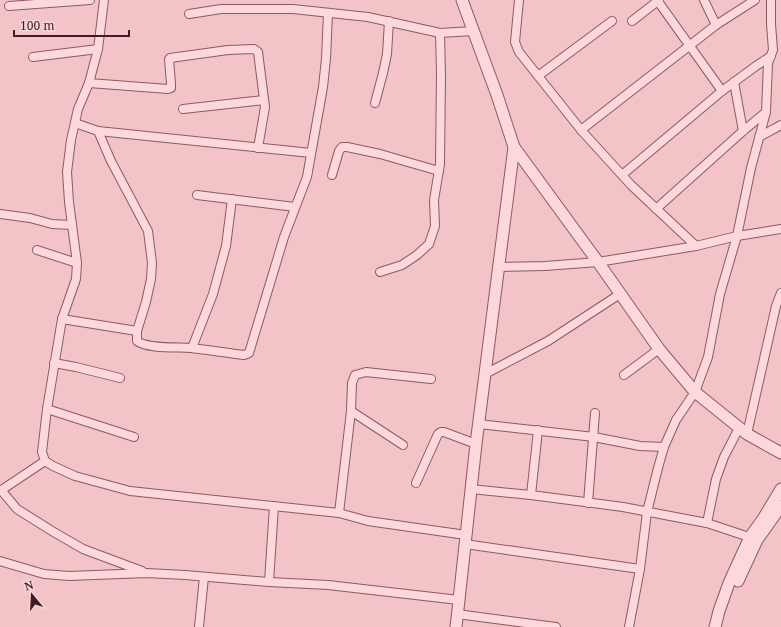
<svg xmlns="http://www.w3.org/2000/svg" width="781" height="627" viewBox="0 0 781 627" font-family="'Noto Serif',serif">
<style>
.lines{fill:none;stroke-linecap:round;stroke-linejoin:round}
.minor-casing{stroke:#8f5865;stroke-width:10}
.tertiary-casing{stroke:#8f5865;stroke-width:13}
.minor{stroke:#fcd8db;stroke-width:8}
.tertiary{stroke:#fcd8db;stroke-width:11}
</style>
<rect width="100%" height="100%" fill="#f2c3c7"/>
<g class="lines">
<g class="minor-casing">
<g id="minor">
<polyline points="104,0 98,49 89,83 78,109 71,140 67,172 69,202 77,263 76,279 62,319 47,409 42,452 45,461 53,466 75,476 130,491 339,513 368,521 466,535"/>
<polyline points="519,0 515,42 519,52 581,130 631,185 696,246"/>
<polyline points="657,0 722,91"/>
<polyline points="704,0 716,25"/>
<polyline points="9,6 90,0"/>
<polyline points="189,14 221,9 293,9 368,17 440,33 473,31"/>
<polyline points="632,21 659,0"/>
<polyline points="33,57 98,49"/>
<polyline points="538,76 612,21"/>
<polyline points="734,82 743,131"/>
<polyline points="89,83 168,89 171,88 171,84 169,59 170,58 228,50 254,49 258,52 265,107 258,148"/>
<polyline points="375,103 383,73 387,54 389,21"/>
<polyline points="183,109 264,100"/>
<path d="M 75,123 L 98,131 L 111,161 L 148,231 L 152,263 L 151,279 L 146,302 L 137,331 L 137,341 C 147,349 178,347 191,348 C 209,350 227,353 244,355 L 249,353 L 284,237 L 307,177 L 323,87 L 326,59 L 328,13"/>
<polyline points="581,130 716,25 755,0"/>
<polyline points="98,131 311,153"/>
<polyline points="759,137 781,125"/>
<polyline points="332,175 339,151 342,147 347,147 380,154 439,171"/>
<polyline points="622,175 722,91 756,66 771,56"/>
<polyline points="197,195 295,207"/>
<polyline points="656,209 743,131 766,112"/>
<polyline points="0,214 30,218 52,224 72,225"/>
<polyline points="37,250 77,263"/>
<polyline points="498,267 545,266 598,262 696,246 737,236 781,229"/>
<polyline points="380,272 402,265 417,255 429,244 435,226 434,200 440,164 441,75 440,33"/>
<polyline points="62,319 137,331"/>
<polyline points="192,348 213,294 226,246 232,199"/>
<polyline points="54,363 76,367 120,378"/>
<polyline points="485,374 548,341 620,294"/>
<polyline points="624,375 659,349"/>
<polyline points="47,409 134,437"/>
<polyline points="351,411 403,445"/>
<polyline points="479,424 594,437 640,446 664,447"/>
<polyline points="747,434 776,306 781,293"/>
<polyline points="416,483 438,434 441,432 444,432 476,444"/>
<polyline points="471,489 531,495 623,507 707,523 755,539"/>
<polyline points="1,490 17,509 52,531 83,549 142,571"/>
<polyline points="0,491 45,461"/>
<polyline points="531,495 538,430"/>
<polyline points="588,503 595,413"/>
<polyline points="339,513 351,411 352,383 355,375 366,372 431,379"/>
<polyline points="707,523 716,479 724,457 739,428"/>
<polyline points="465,544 640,569 647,512 658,468 664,447 676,420 695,392 708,357 720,294 737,236 751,168 766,112 768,63 773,50 771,24 771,0"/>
<polyline points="0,561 44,574 69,576 147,573 185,575 269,582 328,585 459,600"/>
<polyline points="269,582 274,506"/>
<polyline points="457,614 556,627"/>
<polyline points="199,627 204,577"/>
<polyline points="629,627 640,569"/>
</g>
</g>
<g class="tertiary-casing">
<g id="tertiary">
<polyline points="462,0 497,95 514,147 598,262 659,349 695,392 747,434 781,453"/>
<polyline points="738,581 757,540 781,506"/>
<polyline points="456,627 459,600 476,444 514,147"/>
<polyline points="715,627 719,611 729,583 750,537 763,519 781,489"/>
</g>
</g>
<use href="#minor" class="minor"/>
<use href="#tertiary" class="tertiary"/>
</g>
<g transform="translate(32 595) rotate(342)" stroke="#f9d4d6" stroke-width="3" paint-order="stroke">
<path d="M0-3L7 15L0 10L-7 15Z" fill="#3e1d27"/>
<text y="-6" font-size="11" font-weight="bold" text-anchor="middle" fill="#3e1d27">N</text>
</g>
<path d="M14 30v6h115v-6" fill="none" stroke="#3e1d27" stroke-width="2"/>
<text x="20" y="30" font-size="12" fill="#3e1d27" stroke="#f9d4d6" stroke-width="3" paint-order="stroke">100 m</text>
</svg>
